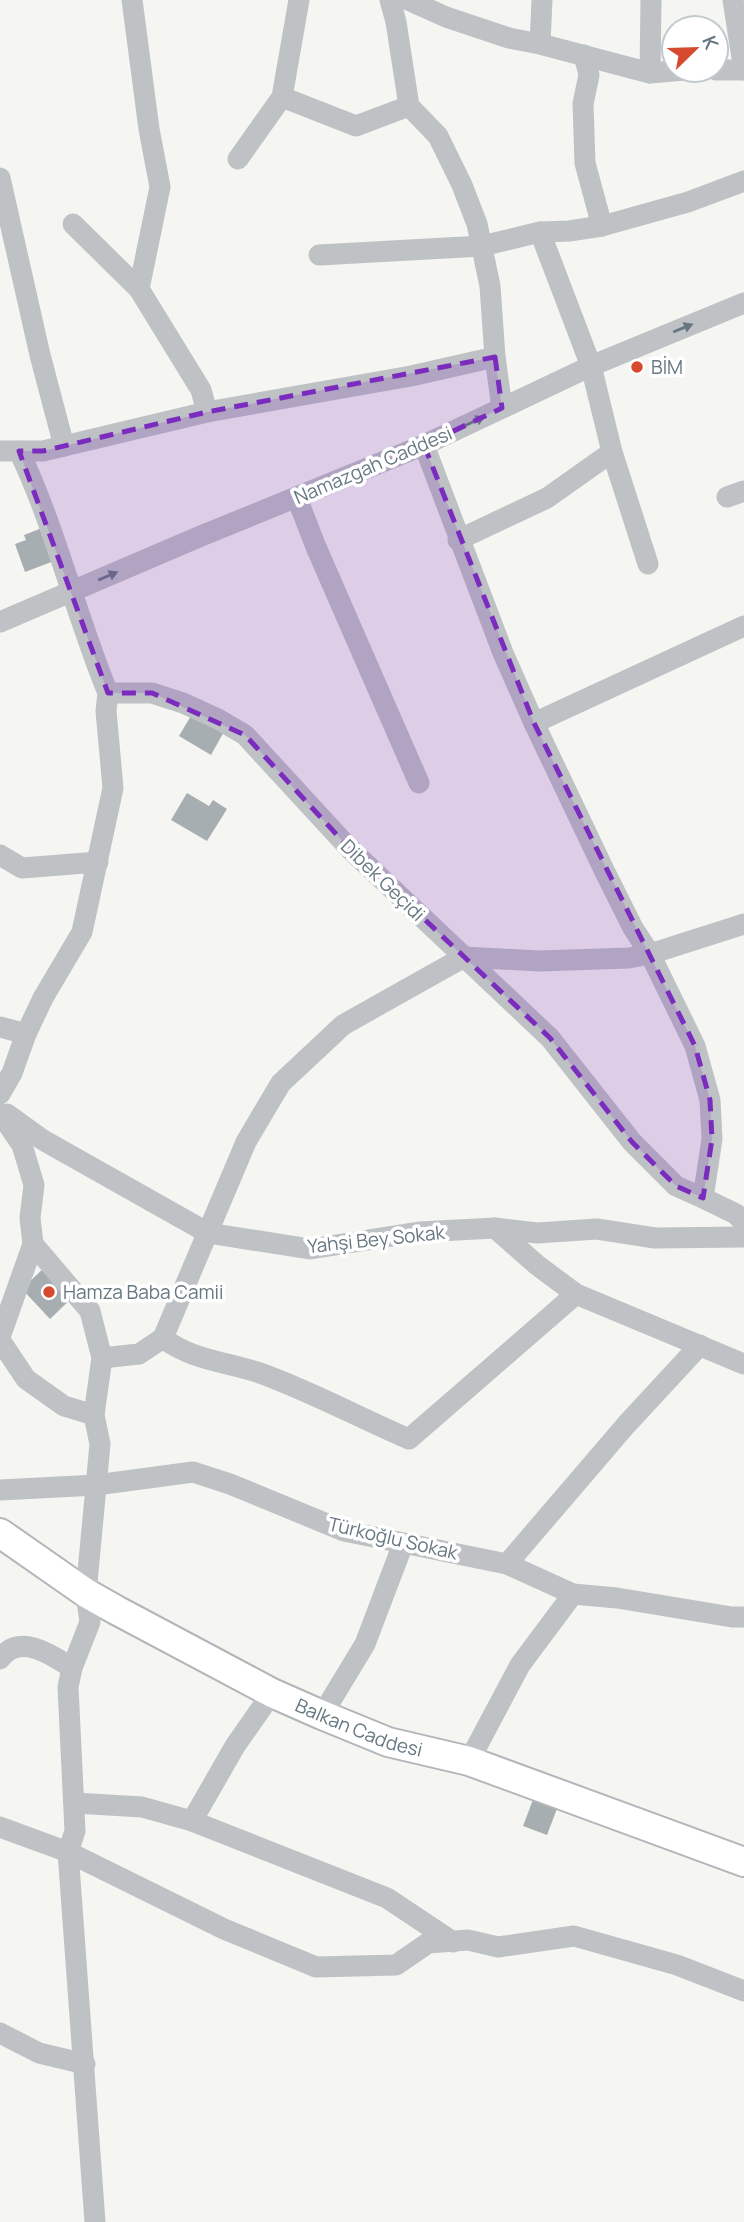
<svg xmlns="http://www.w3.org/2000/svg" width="744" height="2222" viewBox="0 0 744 2222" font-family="Manrope,sans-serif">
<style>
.building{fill:#a6aeb2}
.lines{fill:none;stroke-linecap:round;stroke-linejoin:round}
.major-casing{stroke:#b2b6b9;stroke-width:32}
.minor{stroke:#bec2c5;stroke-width:21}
.major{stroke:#fff;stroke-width:28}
.oneway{fill:#667781}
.marked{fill:#7b2cbf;fill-opacity:0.2;stroke:#7b2cbf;stroke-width:5;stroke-dasharray:14 9;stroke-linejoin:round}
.poi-dot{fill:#d64b30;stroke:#fff;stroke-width:2.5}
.labels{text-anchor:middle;stroke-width:7;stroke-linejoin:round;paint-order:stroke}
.poi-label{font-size:19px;fill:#667781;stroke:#fff;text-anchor:start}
.street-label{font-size:19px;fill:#667781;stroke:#fff}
</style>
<rect width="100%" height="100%" fill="#f5f5f2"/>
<g class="building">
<polygon points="42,528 54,561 25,572 15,544 26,540 24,535"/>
<polygon points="195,709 226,728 211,755 179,736"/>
<polygon points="187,793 209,806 213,800 227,809 207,841 171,820"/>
<polygon points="47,1265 75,1295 50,1319 22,1289"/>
<polygon points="537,1789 561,1798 547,1835 523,1826"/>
</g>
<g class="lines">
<g class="major-casing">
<g id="major">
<path id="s1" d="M 0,1533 L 86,1593 L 116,1610 L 272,1693 L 322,1715 L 388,1742 L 469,1761 L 744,1862"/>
</g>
</g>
<g class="minor">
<polyline points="132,0 149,129 160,187 139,289"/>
<polyline points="390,0 396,22 409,106 438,136 462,185 477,224 490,286 495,357 502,408"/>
<polyline points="408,0 446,17 509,38 540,44 650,73 685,70"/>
<polyline points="733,0 744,70"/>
<polyline points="540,44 542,0"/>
<polyline points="584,55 589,75 583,104 585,163 602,226"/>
<polyline points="716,70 744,70"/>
<polyline points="650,73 651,0"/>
<polyline points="282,97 356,126 409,106"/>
<polyline points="238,159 282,97 299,0"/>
<polyline points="0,178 40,355 64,446"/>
<polyline points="73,224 139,289 201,390 207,412"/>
<polyline points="540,232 591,366 612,452 648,564"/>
<polyline points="319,255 482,246 540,232 569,231 602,226 688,202 744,181"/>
<polyline points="424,445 503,653 534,723 605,872 633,928 650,954 695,1046 710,1100 712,1139 703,1198 736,1214 744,1223"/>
<polyline points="0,451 43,451 207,412 411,376 495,357"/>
<path d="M 19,451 C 56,529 75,613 108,693 L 152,693 L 183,703 L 218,719 L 245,735 L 349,848 L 550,1038 L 632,1142 L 676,1186 L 703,1198"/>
<polyline points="727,497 744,491"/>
<polyline points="297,498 316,547 419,783"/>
<polyline points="458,540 547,498 612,452"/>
<polyline points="0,622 201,536 424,445 591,366 744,303"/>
<polyline points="534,723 744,626"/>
<polyline points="0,855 22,868 98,862"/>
<polyline points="0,1027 26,1034"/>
<polyline points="0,1094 12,1073 26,1034 43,998 82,932 113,788 106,711 108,693"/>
<polyline points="0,1113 22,1145 34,1185 30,1218 33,1244 90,1311 102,1358 94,1415 100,1444 86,1593 90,1622 72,1668 68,1687 75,1831 68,1852 95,2222"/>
<polyline points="7,1114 43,1140 208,1233 310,1249 419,1232 495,1228 537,1233 597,1229 655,1238 744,1237"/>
<polyline points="495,1228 537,1265 576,1294 744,1364"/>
<polyline points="0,1337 33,1244"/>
<polyline points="163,1338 246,1142 266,1108 281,1083 343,1025 464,957 539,961 629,958 650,954 744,924"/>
<polyline points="0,1340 26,1379 64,1406 94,1415"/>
<path d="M 102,1358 L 139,1354 L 163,1338 C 191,1360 227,1362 260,1373 C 310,1391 360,1418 409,1439 L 576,1294"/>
<polyline points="0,1490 96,1485 193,1472 230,1484 344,1531 507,1564 573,1594 617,1598 732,1617 744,1617"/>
<polyline points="507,1564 626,1425 700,1345"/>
<path d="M 0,1659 C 19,1632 52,1655 72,1668"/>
<polyline points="322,1715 365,1644 403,1544"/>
<polyline points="469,1761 520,1665 573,1594"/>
<polyline points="75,1803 142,1807 192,1821 387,1898 453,1942"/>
<polyline points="192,1821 235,1746 272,1693"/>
<polyline points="0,1827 68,1852 224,1929 316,1967 396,1965 428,1943 468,1940 498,1947 574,1936 677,1965 744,1991"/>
<polyline points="0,2033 39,2053 85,2064"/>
</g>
<use href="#major" class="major"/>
</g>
<defs><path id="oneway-solid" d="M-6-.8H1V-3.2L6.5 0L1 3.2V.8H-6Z" transform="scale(1.75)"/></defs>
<g class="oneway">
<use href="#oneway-solid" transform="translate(683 328) rotate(-22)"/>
<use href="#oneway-solid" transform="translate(475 421) rotate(-25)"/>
<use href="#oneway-solid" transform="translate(108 576) rotate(-23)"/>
</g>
<path class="marked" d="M 495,357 L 502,408 L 424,445 L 534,723 L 695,1046 L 710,1100 L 712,1139 L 703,1198 L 676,1186 L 632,1142 L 550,1038 L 349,848 L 245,735 L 152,693 L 108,693 L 19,451 L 43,451 L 207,412 Z"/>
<g class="poi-dot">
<circle cx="637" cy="367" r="7"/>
<circle cx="49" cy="1292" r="7"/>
</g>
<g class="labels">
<g class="poi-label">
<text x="651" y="374">BİM</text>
<text x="63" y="1299">Hamza Baba Camii</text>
</g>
<g class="street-label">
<text transform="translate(373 465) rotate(-23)" y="7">Namazgah Caddesi</text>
<text transform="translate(383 880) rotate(44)" y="7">Dibek Geçidi</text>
<text transform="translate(376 1239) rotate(-6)" y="7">Yahşi Bey Sokak</text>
<text transform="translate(393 1538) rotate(13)" y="7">Türkoğlu Sokak</text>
<text dy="7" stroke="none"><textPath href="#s1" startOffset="410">Balkan Caddesi</textPath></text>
</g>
</g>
<g transform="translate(695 49) rotate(67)"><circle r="33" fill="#ffffff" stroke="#c2c9cd" stroke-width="2"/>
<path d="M0-5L12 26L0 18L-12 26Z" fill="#d64b30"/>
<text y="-10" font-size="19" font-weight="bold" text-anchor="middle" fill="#667781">K</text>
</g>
</svg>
